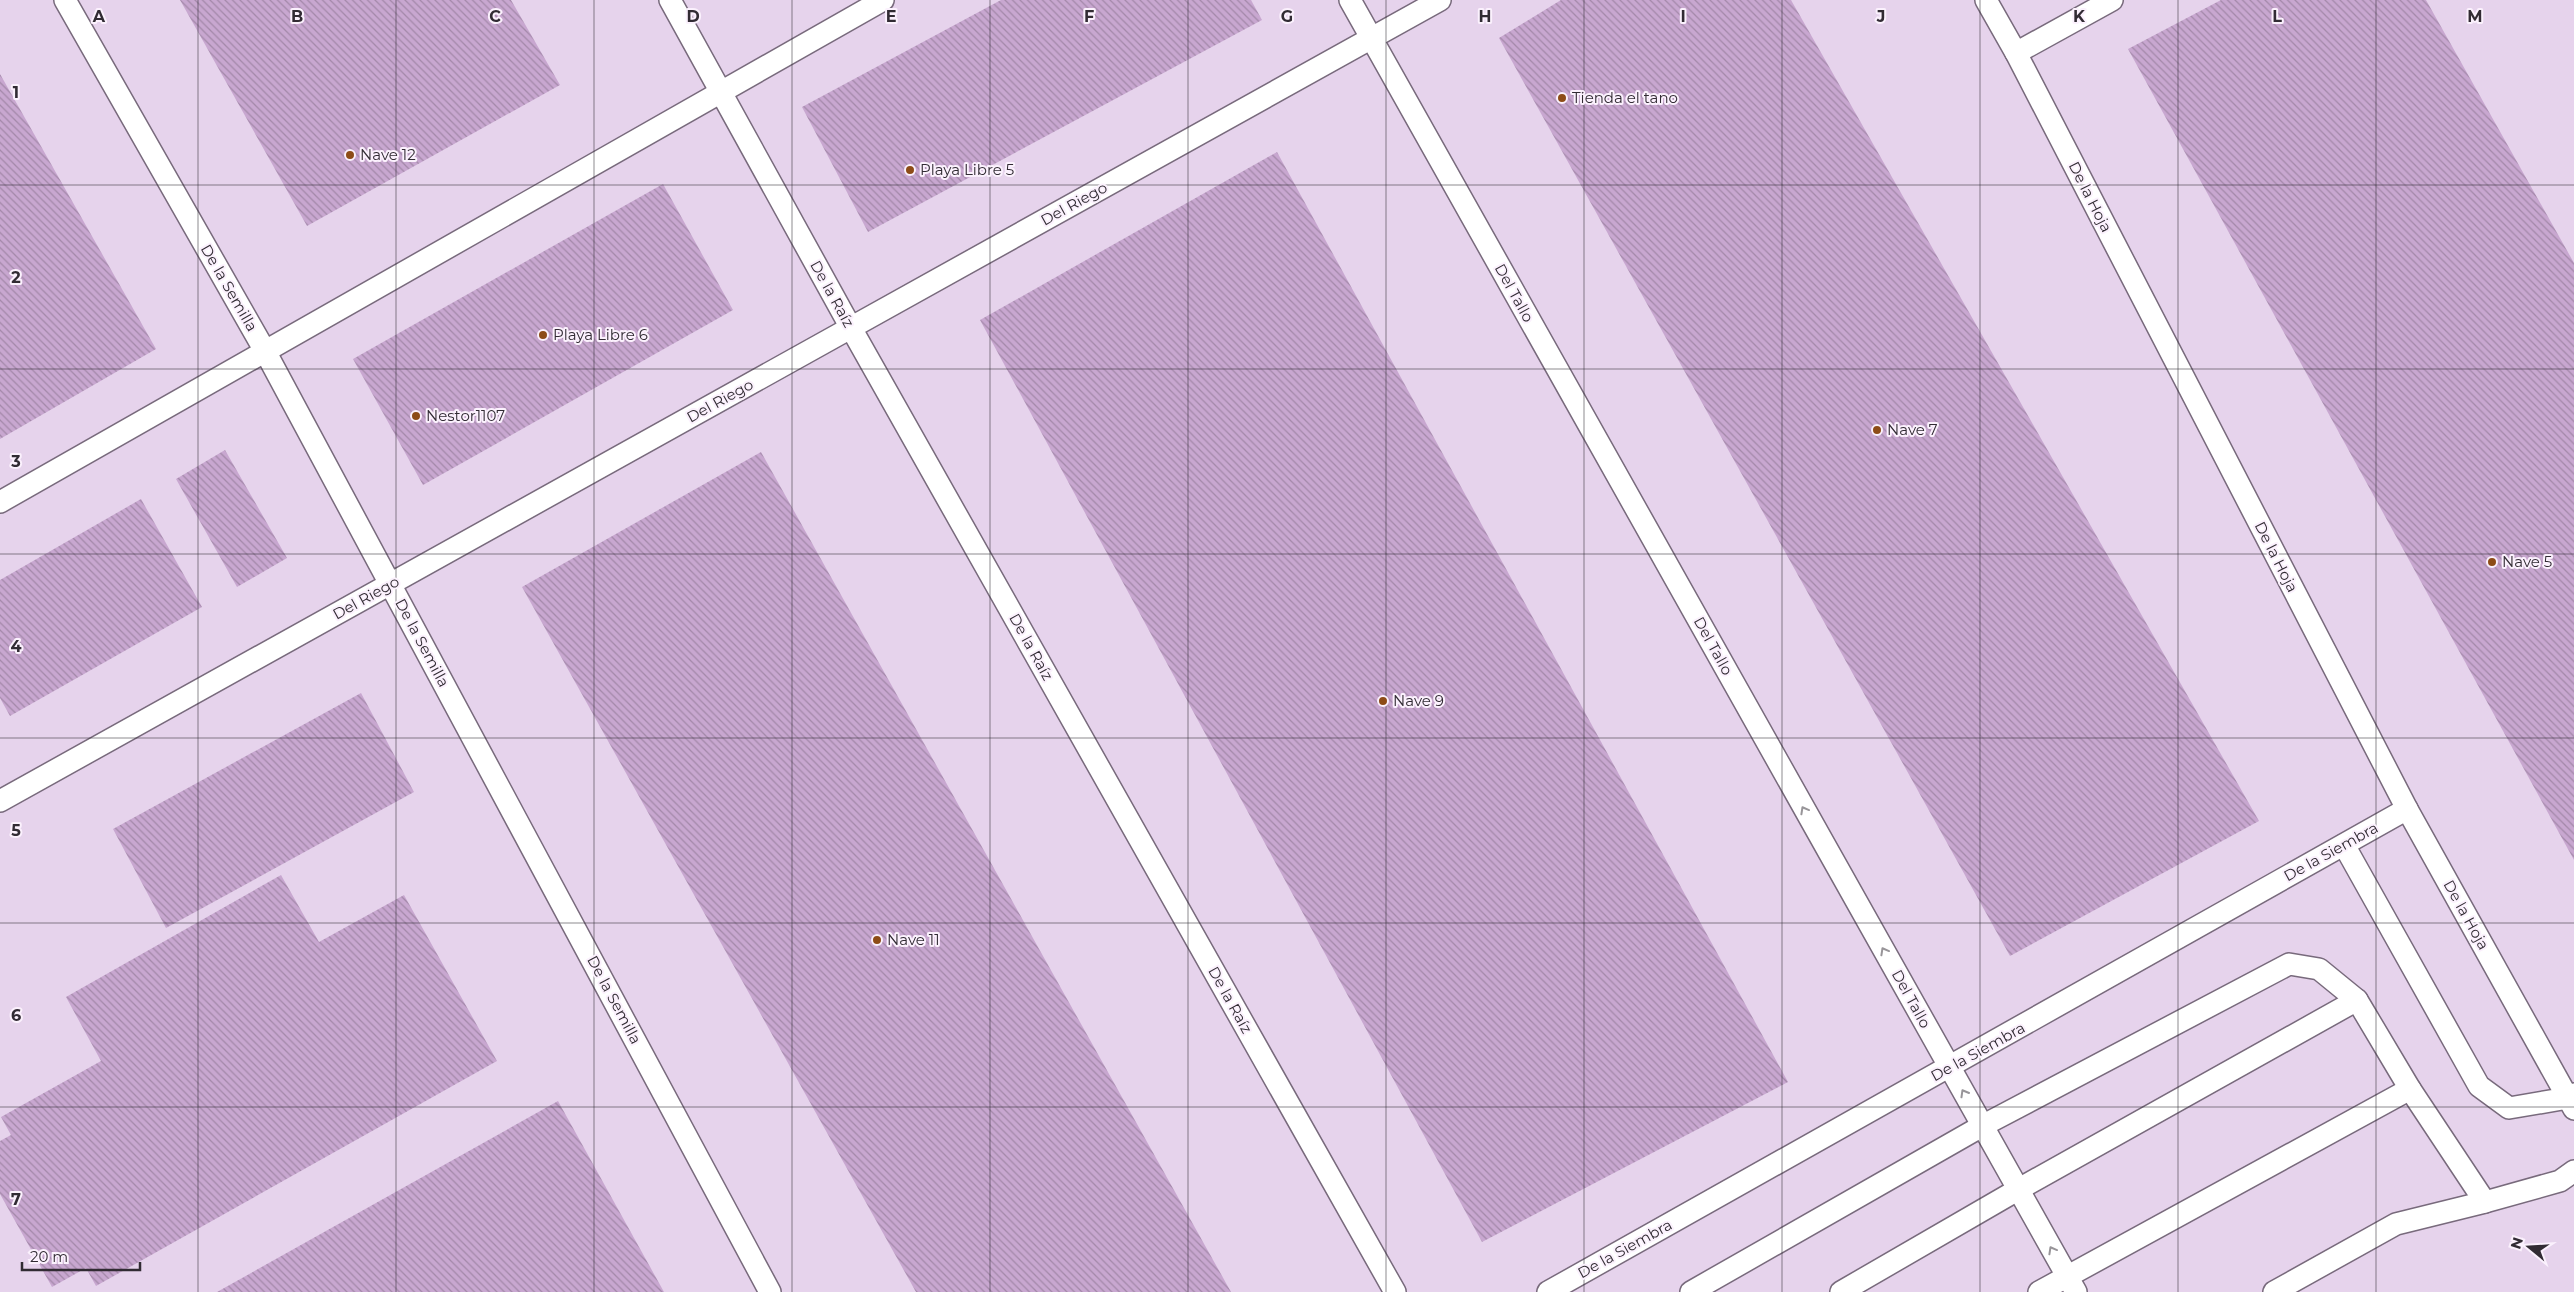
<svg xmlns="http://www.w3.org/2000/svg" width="2574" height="1292" viewBox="0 0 2574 1292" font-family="Montserrat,sans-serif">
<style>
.built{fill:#e6d3ec}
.building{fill:url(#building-back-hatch)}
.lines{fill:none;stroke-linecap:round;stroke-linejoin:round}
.lane-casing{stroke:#786a7c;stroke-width:24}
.lane{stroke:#fff;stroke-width:21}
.oneway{stroke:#989599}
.grid{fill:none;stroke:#312b33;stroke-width:1;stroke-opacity:0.55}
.poi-dot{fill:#8d4c17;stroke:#fbf1fd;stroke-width:2}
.labels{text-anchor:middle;stroke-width:4;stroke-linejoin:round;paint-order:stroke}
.poi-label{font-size:15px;fill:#312b33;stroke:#fbf1fd;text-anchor:start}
.street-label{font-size:15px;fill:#312b33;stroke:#fbf1fd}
.grid-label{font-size:16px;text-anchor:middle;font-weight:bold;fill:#312b33;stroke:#fbf1fd;stroke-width:4;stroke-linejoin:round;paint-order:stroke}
</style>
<defs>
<pattern id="building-back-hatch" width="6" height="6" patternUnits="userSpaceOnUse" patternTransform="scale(1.25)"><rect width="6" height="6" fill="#c8a7d0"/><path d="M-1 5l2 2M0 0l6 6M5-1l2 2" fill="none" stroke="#a388a9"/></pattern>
</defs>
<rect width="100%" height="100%" fill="#f1e1f5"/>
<rect class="built" x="0" y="0" width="2574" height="1292"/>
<g class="building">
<polygon points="180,0 511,0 560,85 307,226"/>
<polygon points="1001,0 1251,0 1262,20 868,232 802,107"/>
<polygon points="1561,0 1791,0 2259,821 2010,956 1499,38"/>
<polygon points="2221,0 2426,0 2574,263 2574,860 2128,49"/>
<polygon points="0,74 156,349 0,439"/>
<polygon points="1277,152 1788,1082 1482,1242 980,320"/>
<polygon points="663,184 733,310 423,485 353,359"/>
<polygon points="225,450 287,558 237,587 176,479"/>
<polygon points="761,452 1231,1292 916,1292 522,587"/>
<polygon points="141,499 202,607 10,716 0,698 0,580"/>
<polygon points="361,693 414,792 166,928 113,829"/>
<polygon points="281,875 319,942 404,895 497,1061 96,1286 86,1268 52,1287 0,1194 0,1141 11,1135 1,1117 101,1061 66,997"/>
<polygon points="558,1101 664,1292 217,1292"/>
</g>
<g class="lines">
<g class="lane-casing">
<g id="lane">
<polyline points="65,0 265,351 770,1292"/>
<polyline points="670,0 851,328 1395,1292"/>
<polyline points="1350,0 2076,1292"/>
<polyline points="1986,0 2016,53 2407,809 2574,1109"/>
<polyline points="2016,53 2112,0"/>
<polyline points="0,502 883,0"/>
<polyline points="0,801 1440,0"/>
<polyline points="2344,845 2479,1086 2509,1108 2568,1098 2574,1094"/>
<polyline points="1548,1292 2407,809"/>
<polyline points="1691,1292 1982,1126 2289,964 2319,969 2357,1000 2410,1089 2485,1202"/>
<polyline points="1841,1292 2019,1189 2357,1000"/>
<polyline points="2039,1292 2410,1089"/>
<polyline points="2274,1292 2396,1224 2485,1202 2560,1181 2574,1171"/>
</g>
</g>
<use href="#lane" class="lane"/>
</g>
<defs><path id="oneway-chevron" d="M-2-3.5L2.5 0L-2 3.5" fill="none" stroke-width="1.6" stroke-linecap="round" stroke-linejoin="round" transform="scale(1.25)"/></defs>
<g class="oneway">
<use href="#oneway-chevron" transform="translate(1804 810) rotate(-119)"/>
<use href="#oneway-chevron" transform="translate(1884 951) rotate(-119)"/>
<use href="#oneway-chevron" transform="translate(1964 1093) rotate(-120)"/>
<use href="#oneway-chevron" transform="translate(2052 1250) rotate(-119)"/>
</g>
<path class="grid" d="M 198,0 L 198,1292M 396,0 L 396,1292M 594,0 L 594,1292M 792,0 L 792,1292M 990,0 L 990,1292M 1188,0 L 1188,1292M 1386,0 L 1386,1292M 1584,0 L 1584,1292M 1782,0 L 1782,1292M 1980,0 L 1980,1292M 2178,0 L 2178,1292M 2376,0 L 2376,1292M 0,185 L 2574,185M 0,369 L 2574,369M 0,554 L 2574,554M 0,738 L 2574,738M 0,923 L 2574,923M 0,1107 L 2574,1107"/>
<g class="poi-dot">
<circle cx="1562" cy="98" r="5"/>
<circle cx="350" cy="155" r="5"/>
<circle cx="910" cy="170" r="5"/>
<circle cx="543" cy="335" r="5"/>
<circle cx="416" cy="416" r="5"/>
<circle cx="1877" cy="430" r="5"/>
<circle cx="2492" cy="562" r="5"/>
<circle cx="1383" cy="701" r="5"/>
<circle cx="877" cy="940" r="5"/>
</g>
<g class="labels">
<g class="poi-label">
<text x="1572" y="103">Tienda el tano</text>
<text x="360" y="160">Nave 12</text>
<text x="920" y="175">Playa Libre 5</text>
<text x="553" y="340">Playa Libre 6</text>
<text x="426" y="421">Nestor1107</text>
<text x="1887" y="435">Nave 7</text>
<text x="2502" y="567">Nave 5</text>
<text x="1393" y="706">Nave 9</text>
<text x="887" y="945">Nave 11</text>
</g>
<g class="street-label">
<text transform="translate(2090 197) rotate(63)" y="5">De la Hoja</text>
<text transform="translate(1074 204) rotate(-29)" y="5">Del Riego</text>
<text transform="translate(229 288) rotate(60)" y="5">De la Semilla</text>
<text transform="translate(1514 293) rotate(61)" y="5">Del Tallo</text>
<text transform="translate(832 294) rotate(61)" y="5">De la Raíz</text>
<text transform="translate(720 401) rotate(-29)" y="5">Del Riego</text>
<text transform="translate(2276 557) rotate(63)" y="5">De la Hoja</text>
<text transform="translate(366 598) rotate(-29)" y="5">Del Riego</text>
<text transform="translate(422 643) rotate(62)" y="5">De la Semilla</text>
<text transform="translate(1713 646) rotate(61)" y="5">Del Tallo</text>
<text transform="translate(1031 647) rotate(61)" y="5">De la Raíz</text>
<text transform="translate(2331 852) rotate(-29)" y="5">De la Siembra</text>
<text transform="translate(2466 915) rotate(61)" y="5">De la Hoja</text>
<text transform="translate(1911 999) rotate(61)" y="5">Del Tallo</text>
<text transform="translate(614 1000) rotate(62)" y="5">De la Semilla</text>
<text transform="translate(1230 1000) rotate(61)" y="5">De la Raíz</text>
<text transform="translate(1978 1052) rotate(-29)" y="5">De la Siembra</text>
<text transform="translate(1625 1249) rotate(-29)" y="5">De la Siembra</text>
</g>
</g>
<g class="grid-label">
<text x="99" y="22">A</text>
<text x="297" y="22">B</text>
<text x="495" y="22">C</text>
<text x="693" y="22">D</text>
<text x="891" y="22">E</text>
<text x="1089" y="22">F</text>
<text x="1287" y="22">G</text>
<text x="1485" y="22">H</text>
<text x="1683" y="22">I</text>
<text x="1881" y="22">J</text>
<text x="2079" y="22">K</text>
<text x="2277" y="22">L</text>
<text x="2475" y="22">M</text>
<text x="16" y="98">1</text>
<text x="16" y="283">2</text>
<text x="16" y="467">3</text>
<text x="16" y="652">4</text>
<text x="16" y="836">5</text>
<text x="16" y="1021">6</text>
<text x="16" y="1205">7</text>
</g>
<g transform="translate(2529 1247) rotate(288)" stroke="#fbf1fd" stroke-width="4" paint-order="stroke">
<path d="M0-4L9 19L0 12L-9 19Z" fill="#312b33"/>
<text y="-8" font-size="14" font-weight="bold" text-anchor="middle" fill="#312b33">N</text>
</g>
<path d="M22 1262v8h118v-8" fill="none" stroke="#312b33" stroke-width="2.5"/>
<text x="30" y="1262" font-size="15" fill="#312b33" stroke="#fbf1fd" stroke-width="4" paint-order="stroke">20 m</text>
</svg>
